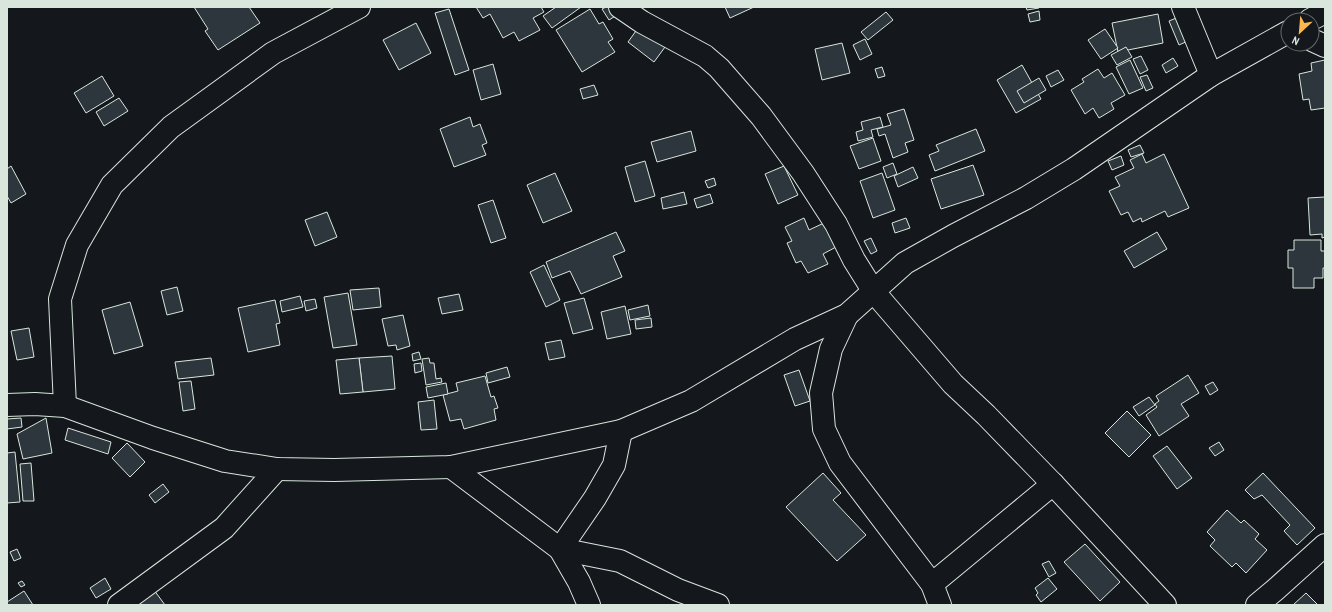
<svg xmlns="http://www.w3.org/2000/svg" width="1332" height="612" viewBox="0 0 1332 612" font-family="'Archivo Narrow',sans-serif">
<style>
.building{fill:#2c363c;stroke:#d8e6dc}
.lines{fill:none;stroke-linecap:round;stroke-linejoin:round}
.minor-casing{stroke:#d8e6dc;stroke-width:24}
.minor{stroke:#14181c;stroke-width:22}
</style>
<rect width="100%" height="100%" fill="#14181c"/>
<g class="building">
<polygon points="194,7 249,7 260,23 218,50 205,31 208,29"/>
<polygon points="476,7 541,7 544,12 533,18 540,30 519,41 514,32 503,38 490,14 483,18"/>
<polygon points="556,7 581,7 552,28 543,16"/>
<polygon points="606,7 616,7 620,13 609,20 602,9"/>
<polygon points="725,7 754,7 730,18"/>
<polygon points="1026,7 1039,7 1039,8 1027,10"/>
<polygon points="449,9 469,70 455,75 435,13"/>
<polygon points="590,9 599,24 603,22 613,39 608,42 615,52 582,72 556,30"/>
<polygon points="1039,11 1040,20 1030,22 1028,14"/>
<polygon points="886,12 893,20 868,40 861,32"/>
<polygon points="1158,14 1163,43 1118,52 1112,23"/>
<polygon points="1181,16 1190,40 1179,45 1169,21"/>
<polygon points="416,23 431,53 399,70 383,40"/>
<polygon points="641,24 668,43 654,62 628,42"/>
<polygon points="1105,29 1118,48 1101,59 1088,40"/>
<polygon points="865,39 872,54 860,60 853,45"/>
<polygon points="842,43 850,73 822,80 815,49"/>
<polygon points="1126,47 1132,57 1117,65 1111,55"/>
<polygon points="1141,56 1148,70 1140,74 1133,59"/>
<polygon points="1173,58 1178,66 1166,73 1162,65"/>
<polygon points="1130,60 1143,88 1129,94 1116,67"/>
<polygon points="1325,60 1325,108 1311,110 1309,99 1303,100 1299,74 1312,71 1311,63"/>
<polygon points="493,64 501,94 481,100 473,70"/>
<polygon points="1022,65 1041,99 1016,113 997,80"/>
<polygon points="882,67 885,76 878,78 875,69"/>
<polygon points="1098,69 1104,78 1112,73 1125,95 1111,103 1114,109 1099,118 1093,108 1085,114 1071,90 1084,82 1082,79"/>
<polygon points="1058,70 1064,80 1051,87 1046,76"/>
<polygon points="1147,75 1153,88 1146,91 1140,77"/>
<polygon points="102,76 114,96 86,113 74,93"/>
<polygon points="1039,78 1046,90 1024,103 1017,91"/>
<polygon points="594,85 598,95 583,99 580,89"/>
<polygon points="119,98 128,111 104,126 96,112"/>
<polygon points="904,109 914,140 905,143 908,152 893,158 885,134 879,136 877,129 891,125 887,114"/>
<polygon points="470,117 473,127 480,124 487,143 482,145 486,155 454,167 440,129"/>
<polygon points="880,117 883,127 871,130 873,137 858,141 856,132 863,130 861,122"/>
<polygon points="976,129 985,151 935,171 929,155 939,151 936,145"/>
<polygon points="691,131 696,151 657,162 651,142"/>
<polygon points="873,138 881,161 859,169 850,146"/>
<polygon points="1140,145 1144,153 1131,157 1128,150"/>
<polygon points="1142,154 1146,163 1164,154 1189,208 1168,217 1165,211 1142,222 1141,218 1133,222 1128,212 1121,215 1109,191 1120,186 1115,177 1134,168 1130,160"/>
<polygon points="1121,156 1124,165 1112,170 1108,161"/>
<polygon points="645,161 655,196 635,202 625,167"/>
<polygon points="893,163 897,174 887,178 883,167"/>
<polygon points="973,165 984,195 941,209 931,179"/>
<polygon points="11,166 26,194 11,203 7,196 7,169"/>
<polygon points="784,166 798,195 778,204 765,174"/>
<polygon points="913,167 918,178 898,187 894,176"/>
<polygon points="555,173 572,211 543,223 527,185"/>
<polygon points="882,173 895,210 873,218 860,181"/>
<polygon points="714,178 716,185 708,188 705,181"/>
<polygon points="684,192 687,204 663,209 661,198"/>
<polygon points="710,194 713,203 697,208 694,199"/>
<polygon points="1325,197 1325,237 1322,238 1322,234 1310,235 1308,198"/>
<polygon points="493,200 506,238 491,243 478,205"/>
<polygon points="327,212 337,237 315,246 305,220"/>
<polygon points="804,218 809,230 824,223 836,247 823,254 828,264 808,273 801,261 796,263 787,243 792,241 785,227"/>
<polygon points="906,218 910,228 895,233 892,223"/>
<polygon points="616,232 625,251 613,256 622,277 581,294 570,271 552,278 546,262"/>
<polygon points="1157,232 1167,249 1134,268 1124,251"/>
<polygon points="871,238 877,251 871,254 864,241"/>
<polygon points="1294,240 1321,240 1321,251 1325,251 1325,268 1323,268 1323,278 1314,278 1314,288 1293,288 1293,268 1288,268 1288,250 1294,250"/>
<polygon points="544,265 560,300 546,307 530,272"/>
<polygon points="177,287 183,311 167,315 161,291"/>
<polygon points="379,288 381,307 353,310 350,290"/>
<polygon points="348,293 357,345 333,348 324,297"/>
<polygon points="459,294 463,310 442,314 438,298"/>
<polygon points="300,296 303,307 282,312 280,301"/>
<polygon points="584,298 593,329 573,334 564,303"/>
<polygon points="315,299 317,308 306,311 304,301"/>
<polygon points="275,300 280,323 276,324 280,345 248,352 238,308"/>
<polygon points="130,302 143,346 114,354 102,310"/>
<polygon points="648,305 650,316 630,320 628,310"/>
<polygon points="625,306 631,334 607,339 601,312"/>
<polygon points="403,315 410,346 397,350 396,345 388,346 382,319"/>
<polygon points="651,318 652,327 636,329 635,320"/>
<polygon points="29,328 34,357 17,360 11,331"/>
<polygon points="561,340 565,357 549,360 545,343"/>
<polygon points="419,352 421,359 413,361 412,354"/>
<polygon points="392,356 395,389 363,392 359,358"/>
<polygon points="211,358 214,375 178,379 175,362"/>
<polygon points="359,358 363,392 340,394 336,360"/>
<polygon points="429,358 430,363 434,363 436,379 441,378 442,382 426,385 422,359"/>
<polygon points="421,363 422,371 415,373 414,364"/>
<polygon points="507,367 510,377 488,383 486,373"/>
<polygon points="799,370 810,401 795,406 784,375"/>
<polygon points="1188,375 1199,393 1181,404 1189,416 1159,436 1146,415 1157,407 1155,404 1159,401 1156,396"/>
<polygon points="485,376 491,397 494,396 498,408 494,409 496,420 464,429 461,419 450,421 443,395 458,391 456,383"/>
<polygon points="191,381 195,409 183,411 179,382"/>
<polygon points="1213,382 1218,390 1210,395 1205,386"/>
<polygon points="446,383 448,394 428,398 426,387"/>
<polygon points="1149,397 1155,405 1139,416 1133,407"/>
<polygon points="434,400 437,429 421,430 418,402"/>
<polygon points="1127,411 1151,435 1129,457 1105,433"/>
<polygon points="21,418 22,427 7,429 7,419"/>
<polygon points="46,418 52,453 23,459 17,434"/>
<polygon points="68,428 111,442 108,454 65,440"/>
<polygon points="1219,442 1224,450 1215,456 1209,448"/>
<polygon points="127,443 145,462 130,477 112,458"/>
<polygon points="1167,446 1192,478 1177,489 1153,456"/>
<polygon points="15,452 20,502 7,503 7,453"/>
<polygon points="31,463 34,501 23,501 20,464"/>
<polygon points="823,473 841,493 833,500 866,535 837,561 786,507"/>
<polygon points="1263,473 1315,528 1297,545 1284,531 1290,525 1262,495 1254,499 1245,490"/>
<polygon points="163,484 169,492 155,503 149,495"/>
<polygon points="1227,510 1241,523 1244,520 1259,534 1255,539 1267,550 1246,573 1236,563 1232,567 1210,546 1215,540 1207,532"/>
<polygon points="1085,544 1120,582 1100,601 1064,562"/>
<polygon points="17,549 21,558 14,561 10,552"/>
<polygon points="1049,561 1056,573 1049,577 1042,564"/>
<polygon points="105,578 111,589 96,598 90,588"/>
<polygon points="1048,578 1057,589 1041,602 1036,595 1038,593 1035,588"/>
<polygon points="22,581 25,585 21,587 18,583"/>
<polygon points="154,590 165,605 132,605"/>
<polygon points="24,591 33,605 7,605 7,602"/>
<polygon points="1306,593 1318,605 1293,605"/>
</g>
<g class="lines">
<g class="minor-casing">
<g id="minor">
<polyline points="620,7 642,22 705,56 719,68 761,116 803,173 836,224 854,260 874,292 953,384 986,415 1053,484 1165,605"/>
<polyline points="1183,7 1211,75"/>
<polyline points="1310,20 1325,12"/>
<polyline points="1312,40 1325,46"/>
<polyline points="847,315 831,349 821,393 824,429 840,463 932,584 940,605"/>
<polyline points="7,405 35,404 65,406 153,438 225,461 277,469 334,470 451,467 621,431 691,401 795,339 847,315 905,263 953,236 1026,198 1074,169 1211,75 1288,32"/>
<polyline points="65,406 60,299 77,245 112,185 171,127 273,53 359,7"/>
<polyline points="451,467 560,549 620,561 678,590 718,605"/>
<polyline points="932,584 1053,484"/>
<polyline points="119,605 224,528 277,469"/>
<polyline points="589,605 579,582 560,549 595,498 614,465 621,431"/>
<polyline points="1257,605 1275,590 1325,545"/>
</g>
</g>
<use href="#minor" class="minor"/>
</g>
<rect width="1332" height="612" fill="none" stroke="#d8e6dc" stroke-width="16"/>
<g transform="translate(1300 32) rotate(206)"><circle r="19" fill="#14181c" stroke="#626a69"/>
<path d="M0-3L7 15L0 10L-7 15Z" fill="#ffb74d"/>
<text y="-6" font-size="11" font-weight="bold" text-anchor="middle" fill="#d8e6dc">N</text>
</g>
</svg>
